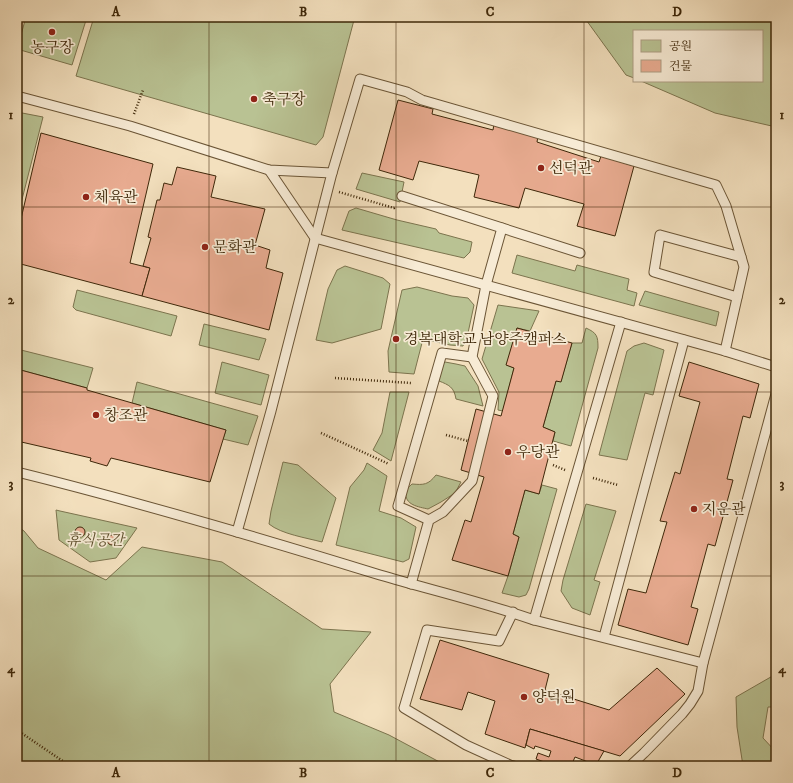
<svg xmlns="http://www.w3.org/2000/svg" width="793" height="783" viewBox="0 0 793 783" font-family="'IM FELL DW Pica','Noto Serif KR',serif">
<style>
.green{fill:#b9c293;stroke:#7c744e}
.building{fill:#e8ab90;stroke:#3e2709}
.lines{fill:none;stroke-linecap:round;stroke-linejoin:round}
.lane-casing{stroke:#6b5536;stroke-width:11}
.path{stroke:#3e2709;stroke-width:2.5;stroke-dasharray:1 2;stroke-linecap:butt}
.lane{stroke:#f7ebd5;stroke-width:9}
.grid{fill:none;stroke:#3e2709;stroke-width:1;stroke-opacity:0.55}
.poi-dot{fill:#8f2418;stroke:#f7ebd5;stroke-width:1.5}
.labels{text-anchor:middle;stroke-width:3.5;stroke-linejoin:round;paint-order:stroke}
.poi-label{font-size:15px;fill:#3e2709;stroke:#f7ebd5;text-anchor:start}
.park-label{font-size:15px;font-style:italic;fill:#5d4e2c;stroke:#f7ebd5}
.neatline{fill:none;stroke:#3e2709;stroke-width:1.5}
.grid-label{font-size:13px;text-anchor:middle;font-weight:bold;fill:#3e2709}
</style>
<rect width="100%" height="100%" fill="#f3e0be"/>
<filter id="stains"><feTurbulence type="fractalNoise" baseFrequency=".005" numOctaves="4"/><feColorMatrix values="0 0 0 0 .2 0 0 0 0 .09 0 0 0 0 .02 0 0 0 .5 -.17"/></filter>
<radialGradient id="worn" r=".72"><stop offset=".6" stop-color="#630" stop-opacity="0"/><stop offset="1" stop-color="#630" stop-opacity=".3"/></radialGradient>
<g class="green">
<polygon points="26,17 87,17 72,65 17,49"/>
<polygon points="94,17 350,17 354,20 323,137 316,145 76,76"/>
<polygon points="584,17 776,17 776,127 715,113 641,81 762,81 762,31 634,31 634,78 626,75"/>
<polygon points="17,112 43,117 17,219"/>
<polygon points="362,173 404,182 400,202 356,189"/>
<polygon points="356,208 397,220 436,229 439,233 472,242 470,252 464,258 342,230 349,211"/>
<polygon points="517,255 575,271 577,265 629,279 627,290 637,293 634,306 512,273"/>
<polygon points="345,266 383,278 390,284 381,329 332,343 316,340 328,289 337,270"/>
<polygon points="417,287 452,296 468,298 474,305 468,333 463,346 450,345 423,339 414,374 389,372 388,351 402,290"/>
<polygon points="77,290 177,316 171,336 76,310 73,307"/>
<polygon points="645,291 719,312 716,326 639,305"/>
<polygon points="498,305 539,311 530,331 517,328 507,365 514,368 503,411 498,410 499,392 482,359"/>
<polygon points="204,324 266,339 259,360 199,345"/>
<path d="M 586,328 C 597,333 598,336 598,348 L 571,446 L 553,441 L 555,432 L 543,427 L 556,381 L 561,381 L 572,343 L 582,343 Z"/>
<polygon points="644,343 664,350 653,395 645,393 627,460 599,455 627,351 634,346"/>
<polygon points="17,349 93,368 87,388 17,369"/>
<polygon points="222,362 269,375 261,405 215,393"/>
<path d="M 445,362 L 456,364 L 465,366 L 478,386 L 483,406 L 456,399 C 454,387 449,385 439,381 C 435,372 438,369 445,362 Z"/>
<polygon points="137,382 258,416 248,445 223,439 226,430 132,403"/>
<polygon points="390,392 409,392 391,461 373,450 382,433"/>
<path d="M 283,462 L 298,465 L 336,498 L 322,542 C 307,538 281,534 269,524 L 271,511 Z"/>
<polygon points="367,463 387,476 379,511 401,518 416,527 409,559 403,562 336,545 350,487 364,470"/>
<path d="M 436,475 L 461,482 L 455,493 L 441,502 L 428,509 C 419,507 404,505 406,492 C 407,488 409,487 412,484 C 424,485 428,485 436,475 Z"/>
<polygon points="542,485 557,489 529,589 526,595 519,597 502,593 508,576 519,537 513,534 525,490 539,494"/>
<polygon points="586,504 616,511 594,580 600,582 590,615 572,608 561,591 563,580"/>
<polygon points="56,510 60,511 137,528 116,558 90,562 59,540"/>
<polygon points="17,526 24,531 38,548 106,580 142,547 222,562 322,629 371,632 330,684 334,712 389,735 447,766 17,766"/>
<polygon points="776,674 776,707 768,707 763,738 776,752 776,766 743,766 737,727 736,697"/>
</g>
<g class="building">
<polygon points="398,100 433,109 432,114 493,130 494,124 538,136 537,142 599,162 601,156 634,166 615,236 577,226 584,204 525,188 519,208 474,197 479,175 419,161 413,180 379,170"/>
<polygon points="41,133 153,164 130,263 150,268 142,296 17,263 17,236"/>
<polygon points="177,167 216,176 211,197 265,209 255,245 270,250 266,268 283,273 269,330 142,296 150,268 143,266 151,238 148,237 157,200 160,200 164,183 172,185"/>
<polygon points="517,328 572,343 561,382 556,381 543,427 555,432 539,494 525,490 513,534 519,537 508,576 452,560 465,520 471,522 484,477 461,470 476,409 501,416 514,368 506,365"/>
<polygon points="689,362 759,384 750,418 743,416 727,479 733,480 715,546 708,544 691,607 698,609 688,645 618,625 628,589 646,593 667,522 660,521 675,472 680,474 700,402 679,396"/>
<polygon points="17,369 87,388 87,390 226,430 210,482 111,458 107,466 90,461 91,458 17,441"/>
<circle cx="80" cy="532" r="5"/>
<circle cx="112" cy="540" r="5"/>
<polygon points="440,640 549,674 545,690 609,710 657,668 685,694 620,756 530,729 525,748 485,734 495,701 468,692 462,710 420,699"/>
<polygon points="530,729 604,751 596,765 575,757 571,766 547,763 536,759 538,753 549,757 551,751 535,746 534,749 526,745"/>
</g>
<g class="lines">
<g class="lane-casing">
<g id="lane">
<polyline points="17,96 130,126 269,170 332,173"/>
<polyline points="269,170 315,238 725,351 776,367"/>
<polyline points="402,196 580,253"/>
<polyline points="737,297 654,272 660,235 741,257"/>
<path d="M 17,472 C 139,502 260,538 380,575 C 431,590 483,602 534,620 L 703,663"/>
<polyline points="429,520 398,506 442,353 472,357"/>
<polyline points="237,532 271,411 332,173 360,79 407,92 422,100 716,185 726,206 744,267 725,351"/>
<polyline points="411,584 429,520 443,512 472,481 493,396 472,357 486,285 502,228"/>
<polyline points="513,612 499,641 427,630 404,708 466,745 510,765 514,766"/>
<polyline points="534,620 621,322"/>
<polyline points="604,637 684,340"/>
<polyline points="630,766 644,753 682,714 690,704 698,691 703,663 776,394"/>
</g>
</g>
<g class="path">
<polyline points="134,114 143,90"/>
<polyline points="339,192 394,208 395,207"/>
<polyline points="335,378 411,383"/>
<polyline points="321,433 389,464"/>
<polyline points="446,435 468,441"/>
<polyline points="553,465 565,470"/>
<polyline points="593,478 618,485"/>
<polyline points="17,730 70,766"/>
</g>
<use href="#lane" class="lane"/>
</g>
<path class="grid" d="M 209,17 L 209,766M 396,17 L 396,766M 584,17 L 584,766M 17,207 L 776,207M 17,392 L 776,392M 17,576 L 776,576"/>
<g class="poi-dot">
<circle cx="52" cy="32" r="4"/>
<circle cx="254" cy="99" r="4"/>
<circle cx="541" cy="168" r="4"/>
<circle cx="86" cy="197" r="4"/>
<circle cx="205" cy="247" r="4"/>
<circle cx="396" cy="339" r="4"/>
<circle cx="96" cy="415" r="4"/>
<circle cx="508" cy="452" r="4"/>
<circle cx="694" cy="509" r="4"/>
<circle cx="524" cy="697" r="4"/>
</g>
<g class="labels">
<g class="poi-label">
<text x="52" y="52" text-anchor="middle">농구장</text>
<text x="262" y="104">축구장</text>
<text x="549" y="173">선덕관</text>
<text x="94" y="202">체육관</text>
<text x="213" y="252">문화관</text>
<text x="404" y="344">경복대학교 남양주캠퍼스</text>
<text x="104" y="420">창조관</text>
<text x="516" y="457">우당관</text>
<text x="702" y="514">지운관</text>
<text x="532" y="702">양덕원</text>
</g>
<g class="park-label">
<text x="95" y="545">휴식공간</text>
</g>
</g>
<rect width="793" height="783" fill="none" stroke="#f3e0be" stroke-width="44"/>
<rect x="633" y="30" width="130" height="52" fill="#f7ebd5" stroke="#ad9d83"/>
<rect x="641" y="40" width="20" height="12" fill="#b9c293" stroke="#ad9d83"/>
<text x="669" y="50" font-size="12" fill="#3e2709">공원</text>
<rect x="641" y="60" width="20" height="12" fill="#e8ab90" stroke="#ad9d83"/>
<text x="669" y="70" font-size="12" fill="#3e2709">건물</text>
<rect x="22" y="22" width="749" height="739" class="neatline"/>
<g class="grid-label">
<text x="116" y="16">A</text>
<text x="303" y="16">B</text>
<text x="490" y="16">C</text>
<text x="677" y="16">D</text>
<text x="11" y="119">1</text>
<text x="782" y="119">1</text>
<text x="11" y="304">2</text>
<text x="782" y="304">2</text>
<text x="11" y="488">3</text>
<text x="782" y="488">3</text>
<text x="11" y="673">4</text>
<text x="782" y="673">4</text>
<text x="116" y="777">A</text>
<text x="303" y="777">B</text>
<text x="490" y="777">C</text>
<text x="677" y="777">D</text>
</g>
<rect width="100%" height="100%" filter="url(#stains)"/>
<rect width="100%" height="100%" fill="url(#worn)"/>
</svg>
